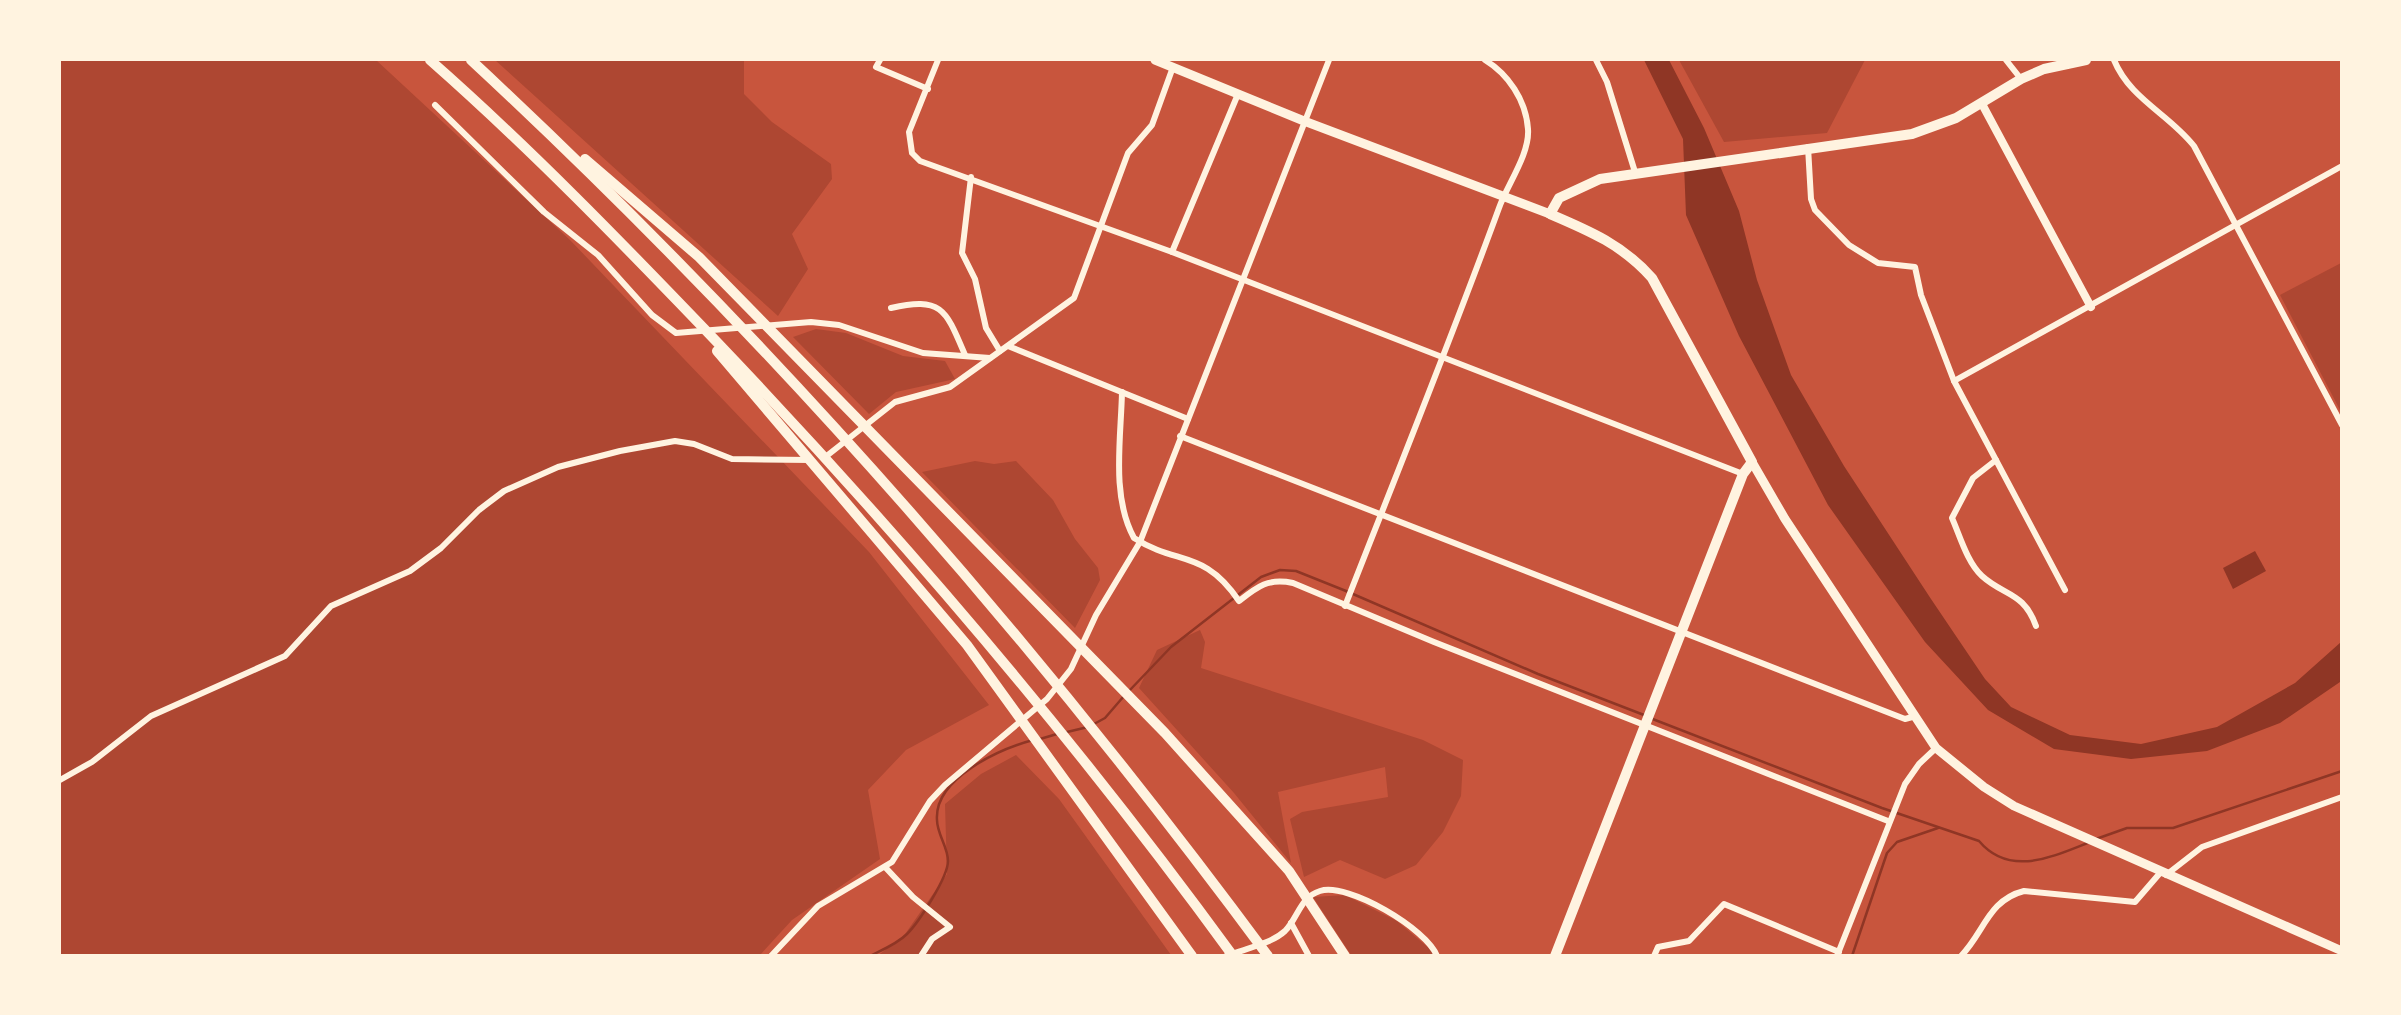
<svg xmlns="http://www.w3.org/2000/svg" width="2401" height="1015" viewBox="0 0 2401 1015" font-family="Cabin,sans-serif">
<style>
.green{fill:#ae4732}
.water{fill:#8f3625}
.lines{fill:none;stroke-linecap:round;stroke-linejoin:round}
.stream{stroke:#8f3625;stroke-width:2.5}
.minor{stroke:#fff3e0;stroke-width:6}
.tertiary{stroke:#fff3e0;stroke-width:8}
.secondary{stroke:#fff3e0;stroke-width:9}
.primary{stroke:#fff3e0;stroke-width:10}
.motorway{stroke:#fff3e0;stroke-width:10}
</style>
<rect width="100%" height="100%" fill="#c8553d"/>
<g class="green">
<polygon points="60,60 376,60 570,240 869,552 989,705 906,750 868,790 880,859 792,920 760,955 60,955"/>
<polygon points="495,60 744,60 744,94 772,122 831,164 832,179 792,234 808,269 778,316"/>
<polygon points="1679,60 1865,60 1827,133 1724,142"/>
<polygon points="2341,263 2341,412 2280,295"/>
<polygon points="816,329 846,333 903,356 945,361 955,379 896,392 869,414 793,337"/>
<polygon points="975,461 994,464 1016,461 1053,500 1075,539 1098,568 1100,580 1075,628 922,472"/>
<polygon points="1200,630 1205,642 1201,668 1423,740 1463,760 1461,796 1443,832 1416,865 1385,879 1340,860 1304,877 1290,819 1302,812 1388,797 1385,767 1278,792 1291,863 1234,793 1139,688 1157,650"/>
<polygon points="1016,755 1059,799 1171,955 877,956 903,937 947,874 945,804 981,774"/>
<polygon points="1345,895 1397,921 1437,955 1351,955 1313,897"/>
</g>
<g class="water">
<polygon points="1644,60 1669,60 1704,128 1739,211 1757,280 1791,375 1844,466 1931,599 1985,679 2011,707 2070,735 2141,744 2217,727 2295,683 2341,642 2340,682 2280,723 2207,751 2131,759 2054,749 1988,710 1925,642 1828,505 1739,336 1686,215 1683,139"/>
<polygon points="2255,551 2266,571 2233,589 2223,568"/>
</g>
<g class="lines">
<g class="stream">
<polyline points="1129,691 1171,647 1261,577 1280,570 1296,571 1346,591 1538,674 1644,715"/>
<path d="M 1650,718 L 1882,808 L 1979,841 C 2010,878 2054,856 2090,842"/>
<polyline points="1094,724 1105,718 1124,696"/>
<polyline points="1067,732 1088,727"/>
<polyline points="1040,739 1057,734"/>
<polyline points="2096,839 2127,828 2173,828 2342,771"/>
<path d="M 870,956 C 882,950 897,944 907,934 C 919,922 948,877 948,861 C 948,847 937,834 937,820 C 934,778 1000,749 1033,740"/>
<polyline points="1852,956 1887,853 1897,842 1938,828"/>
</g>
<g class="minor">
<polyline points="880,60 876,67 928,89"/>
<polyline points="938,60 909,132 912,153 920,161 1172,252 1743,474"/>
<polyline points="1596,60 1607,82 1635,172"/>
<polyline points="2006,60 2021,79"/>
<path d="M 2114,60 C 2130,99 2169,114 2194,146 L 2342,425"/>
<polyline points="435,105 544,212 598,255 652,315 676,333 811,322 839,325 923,353 990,358"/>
<polyline points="1808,147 1811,199 1815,210 1849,245 1878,263 1915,267 1921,295 1954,381 2065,590"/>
<polyline points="971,177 962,253 975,279 986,328 1000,351"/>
<polyline points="1172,252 1238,94"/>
<path d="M 891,308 C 942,296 946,310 965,355"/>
<polyline points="1008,346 1188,419"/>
<polyline points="1954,381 2342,166"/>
<path d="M 1122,392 C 1121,439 1111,496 1134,538 C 1178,566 1204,549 1239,601 C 1258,586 1268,578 1293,583 L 1434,642 L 1888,821"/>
<polyline points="1180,436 1905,719 1916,716"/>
<polyline points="824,458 895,402 950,387 1074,298 1128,153 1152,125 1173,67"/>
<path d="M 1996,460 L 1973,478 L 1952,518 C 1960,536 1967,562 1982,576 C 2004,596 2024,592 2036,626"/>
<path d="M 1345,606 C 1397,473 1450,342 1499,208 C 1507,185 1530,154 1528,129 C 1526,100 1508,74 1485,60"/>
<polyline points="60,780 92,762 151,716 285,656 331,606 410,571 441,548 479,510 504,491 558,467 620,451 675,441 694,444 732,459 811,460"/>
<polyline points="885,867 913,897 950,927 932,939 921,956"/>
<polyline points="2166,875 2202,847 2342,797"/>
<polyline points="1291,923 1309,956"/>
<polyline points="771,956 818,906 892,862 930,801 945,785 1047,699 1071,669 1096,615 1140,542 1329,60"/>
<path d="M 1226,956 C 1244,949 1271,944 1285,931 C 1298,918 1300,897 1320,891 C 1348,882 1427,929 1437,956"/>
<polyline points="1654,956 1658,947 1689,941 1724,904 1839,952"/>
<polyline points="1837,956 1905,784 1919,764 1936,748"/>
<path d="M 1961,956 C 1984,933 1988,900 2024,891 L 2135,902 L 2160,873"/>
</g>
<polyline class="tertiary" points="1982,104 2091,307"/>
<g class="secondary">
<polyline points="1155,60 1304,121 1550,214"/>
<polyline points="1752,462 1785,519 1936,748 1984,787 2014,806 2342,951"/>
</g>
<path class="primary" d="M 1555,956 L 1743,474 L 1752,462 L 1652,278 C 1623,245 1590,231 1550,214 L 1559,198 L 1600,179 L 1912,134 L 1956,118 L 2021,79 L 2044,69 L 2086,60"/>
<g class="motorway">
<path d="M 430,60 C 530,148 623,244 715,340 C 900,534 1075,739 1233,956"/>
<path d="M 471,60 C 764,332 1030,634 1268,956"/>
<polyline points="585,159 699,257 1165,733 1289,871 1345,956"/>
<polyline points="717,351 967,645 1192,956"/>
</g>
</g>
<rect width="2401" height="1015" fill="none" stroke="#fff3e0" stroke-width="122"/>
</svg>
